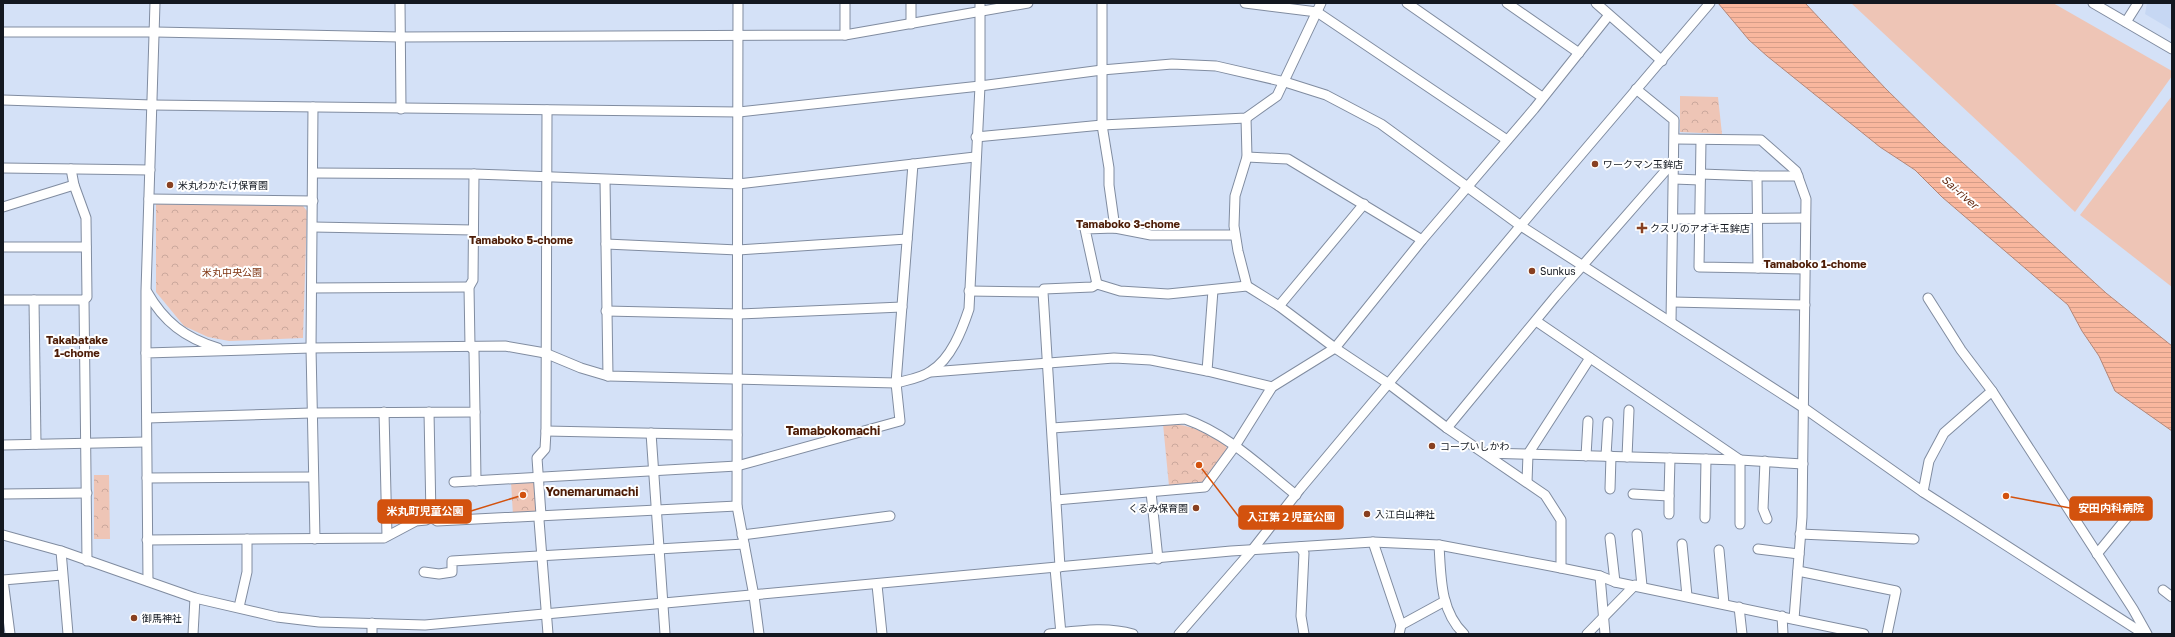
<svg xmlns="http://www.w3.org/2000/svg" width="2175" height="637" viewBox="0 0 2175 637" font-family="'Golos Text','Noto Sans JP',sans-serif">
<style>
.built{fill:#c6d7f3}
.grass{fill:#eec5b6}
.park{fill:url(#park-crowns)}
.water{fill:url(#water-rules);stroke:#b48778}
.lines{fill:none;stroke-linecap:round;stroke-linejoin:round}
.minor-casing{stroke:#808ca0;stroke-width:11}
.minor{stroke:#fff;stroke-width:9}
.poi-dot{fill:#884021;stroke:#fff;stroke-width:1.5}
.labels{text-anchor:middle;stroke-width:4;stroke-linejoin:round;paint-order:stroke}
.poi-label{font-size:10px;fill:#131820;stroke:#fff;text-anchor:start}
.park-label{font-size:10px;fill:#7e3310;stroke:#fff}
.water-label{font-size:11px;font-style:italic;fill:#642a11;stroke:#fff}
.neighbourhood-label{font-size:11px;font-weight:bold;fill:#4d1c06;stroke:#fff}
.quarter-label{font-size:12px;font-weight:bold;fill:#4d1c06;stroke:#fff}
.leader{fill:none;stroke:#d3520e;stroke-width:1.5}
.callout-dot{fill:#d3520e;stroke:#fff;stroke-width:1.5}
.callout{fill:#d3520e;stroke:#d3520e;stroke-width:1.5}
.callout-label{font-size:11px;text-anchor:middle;font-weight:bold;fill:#fff}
</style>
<defs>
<pattern id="park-crowns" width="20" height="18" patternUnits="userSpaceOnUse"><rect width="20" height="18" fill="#eec5b6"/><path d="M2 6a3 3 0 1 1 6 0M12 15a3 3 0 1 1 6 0" fill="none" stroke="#cba89c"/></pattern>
<pattern id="water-rules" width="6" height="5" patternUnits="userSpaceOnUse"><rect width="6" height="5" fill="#f9b79e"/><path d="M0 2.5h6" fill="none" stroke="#d59d88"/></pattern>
</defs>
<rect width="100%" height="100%" fill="#d4e1f7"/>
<polygon class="built" points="2147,3 2172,3 2172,30 2145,14"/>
<g class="grass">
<polygon points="1851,3 2053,3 2172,71 2172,76 2075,212"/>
<polygon points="2172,96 2172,287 2080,215"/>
</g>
<g class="park">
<polygon points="1680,96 1718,97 1722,134 1680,132"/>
<polygon points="156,204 303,206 307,211 303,338 229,341 208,337 184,326 156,292"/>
<path d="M 1163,424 C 1190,423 1204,432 1226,445 L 1227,449 L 1205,482 L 1169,486 Z"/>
<polygon points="94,475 109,475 110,539 94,539"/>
<polygon points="533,481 535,482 537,511 535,513 513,515 511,482"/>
</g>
<polygon class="water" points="1718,3 1805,3 1886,89 1941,143 2106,293 2172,346 2172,431 2115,391 2099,356 2082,331 2068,305 1942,197 1915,170 1880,147 1767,56 1749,40"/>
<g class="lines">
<g class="minor-casing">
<g id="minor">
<polyline points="400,3 401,109"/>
<polyline points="738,3 737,506 754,596 759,634"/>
<polyline points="1102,3 1102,125 1109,168 1109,185 1115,228"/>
<polyline points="1245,3 1317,12 1507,140"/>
<polyline points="1407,3 1542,97"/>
<polyline points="1507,3 1579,53"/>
<polyline points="1596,3 1662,61"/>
<polyline points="2093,3 2172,49"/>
<polyline points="2126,22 2138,3"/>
<polyline points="911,24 911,3"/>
<polyline points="3,32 155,32 400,37 845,35 1028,3"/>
<polyline points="845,35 845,3"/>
<polyline points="1636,89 1674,120 1671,322"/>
<polyline points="3,100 152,105 739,112 980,86 1102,70 1172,64 1216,66 1285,82 1326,95 1381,124 1521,226 1804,408 1923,492 2144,634"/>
<polyline points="313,107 311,348 315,539"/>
<polyline points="547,110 546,431 545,449 537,458 541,515 539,520 548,634"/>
<polyline points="1246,118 1247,157 1235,196 1234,226 1238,251 1247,286"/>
<polyline points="976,137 1102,125 1246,118 1277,96 1321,3"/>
<polyline points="1675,139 1761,140 1796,171 1806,199 1802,517 1794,619"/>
<polyline points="1701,140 1699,267 1758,268"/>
<polyline points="1247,157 1288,159 1422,240"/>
<polyline points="3,168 150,170"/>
<polyline points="71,169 74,185 86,218 87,297 84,300 87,561"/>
<polyline points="313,173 474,174 738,184 975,157"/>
<polyline points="1701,174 1757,176 1758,268 1804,269"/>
<polyline points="1757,176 1798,176"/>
<polyline points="1674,179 1700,180"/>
<polyline points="605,180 608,376"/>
<polyline points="149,199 313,201"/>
<polyline points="3,207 74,185"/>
<polyline points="1673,219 1804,218"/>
<polyline points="313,227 473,230"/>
<polyline points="606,244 738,250 907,239"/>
<polyline points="3,247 86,247"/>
<polyline points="1097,284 1085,229 1115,228 1151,235 1235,235"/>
<polyline points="312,288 469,287"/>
<polyline points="969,291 1043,292"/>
<path d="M 147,292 C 164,322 185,338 218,348"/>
<polyline points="1928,298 1961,350 1992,391 2133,609 2147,634"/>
<polyline points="3,300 84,300"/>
<polyline points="34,300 36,444"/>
<polyline points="1673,302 1805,305"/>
<polyline points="1279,306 1364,204"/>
<polyline points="606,311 739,314 902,307"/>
<polyline points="1536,321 1740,460"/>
<polyline points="146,353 146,291 155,3"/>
<polyline points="1207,371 1213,290"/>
<polyline points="931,372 1114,358 1151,360 1207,371 1272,387"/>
<polyline points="384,412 387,536"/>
<polyline points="429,412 431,517"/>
<polyline points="475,412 476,481"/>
<polyline points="147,418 311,413 475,412 474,351 470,346 469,287 473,280 474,174"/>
<path d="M 1052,428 L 1185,419 C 1228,434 1261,467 1296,495"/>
<polyline points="1447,428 1555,297 1674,161"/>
<polyline points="546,431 737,435"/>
<polyline points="651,433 665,634"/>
<polyline points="3,445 146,442"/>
<polyline points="1485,453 1740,460 1803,464"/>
<polyline points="1586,456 1588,421"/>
<polyline points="1606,456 1608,422"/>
<polyline points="1627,457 1629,410"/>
<polyline points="1740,460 1740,524"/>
<polyline points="1765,461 1763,509 1767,519"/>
<polyline points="147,478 313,477"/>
<polyline points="454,482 737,466 900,421 896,383 913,164"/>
<polyline points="1527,482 1528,454 1590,358"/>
<polyline points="1610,489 1611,456"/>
<polyline points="1151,492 1158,559"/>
<polyline points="1923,492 1929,461 1944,433 1992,391"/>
<polyline points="3,494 87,493"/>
<polyline points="1633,494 1669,496 1670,458"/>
<polyline points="1669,496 1669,514"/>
<polyline points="1056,500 1205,487 1235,446 1272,387 1335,348 1422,240 1534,109 1609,15"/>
<polyline points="1705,518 1706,459"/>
<polyline points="1637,534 1642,586"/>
<polyline points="1800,534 1914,539"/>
<polyline points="3,535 61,551 195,598 277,617 319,622 425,625 1231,551 1373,542 1439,545 1561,568 1600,576 1615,582 1864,634"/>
<polyline points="742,535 890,516"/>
<polyline points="1610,538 1615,582"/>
<polyline points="147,540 384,538 416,521 426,520 431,517 437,521 737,506"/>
<polyline points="1373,542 1401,625 1399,634"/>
<polyline points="1682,544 1687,596"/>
<path d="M 1439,545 C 1441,577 1440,611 1464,634"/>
<polyline points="1300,547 1304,553 1301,616 1304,634"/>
<polyline points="1758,549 1799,554"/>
<polyline points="1719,550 1724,604"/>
<polyline points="61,551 68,634"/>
<polyline points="2097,554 2138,504"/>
<polyline points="1060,567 1043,292 1044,289 1092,287 1097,284 1120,291 1168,294 1247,286 1279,306 1335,348 1389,384 1447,428 1545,495 1561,520 1561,568"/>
<polyline points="1055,568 1061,634"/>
<polyline points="1798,571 1896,591 1887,634"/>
<polyline points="424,572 439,574 452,572 452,561 744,544"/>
<polyline points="1600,576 1605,634"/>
<path d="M 148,581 L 146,353 L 311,348 L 505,346 L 545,353 L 581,368 L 608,376 L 896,383 C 907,380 922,378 931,371 C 951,359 962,330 969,309 L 980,86 L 980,3"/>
<polyline points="877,585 882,634"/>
<polyline points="2163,590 2172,597"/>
<polyline points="239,607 247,572 247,539"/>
<polyline points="1739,607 1742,634"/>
<polyline points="1782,616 1783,634"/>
<polyline points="372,623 372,634"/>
<polyline points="1401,625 1445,601"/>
<polyline points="10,634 3,580 62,575"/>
<polyline points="193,634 195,598"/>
<path d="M 1049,634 C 1077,631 1106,626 1133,634"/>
<polyline points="1179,634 1253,549 1300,489 1538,205 1710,3"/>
<polyline points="1587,634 1635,585"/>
</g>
</g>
<use href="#minor" class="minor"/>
</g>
<g class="poi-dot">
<circle cx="1595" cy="164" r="4"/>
<circle cx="170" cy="185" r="4"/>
<path d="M1640 222h4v4h4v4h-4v4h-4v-4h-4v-4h4z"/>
<circle cx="1532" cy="271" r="4"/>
<circle cx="1432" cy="446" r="4"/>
<circle cx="1196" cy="508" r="4"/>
<circle cx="1367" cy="514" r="4"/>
<circle cx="134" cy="618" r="4"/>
</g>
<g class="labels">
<g class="poi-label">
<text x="1603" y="168">ワークマン玉鉾店</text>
<text x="178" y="189">米丸わかたけ保育園</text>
<text x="1650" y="232">クスリのアオキ玉鉾店</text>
<text x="1540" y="275">Sunkus</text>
<text x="1440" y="450">コープいしかわ</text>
<text x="1188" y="512" text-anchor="end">くるみ保育園</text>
<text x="1375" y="518">入江白山神社</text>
<text x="142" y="622">御馬神社</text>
</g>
<g class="park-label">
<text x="232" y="276">米丸中央公園</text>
</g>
<g class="water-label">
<text transform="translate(1960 192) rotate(41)" y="4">Sai-river</text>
</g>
<g class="neighbourhood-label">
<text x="1128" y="228">Tamaboko 3-chome</text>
<text x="521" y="244">Tamaboko 5-chome</text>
<text x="1815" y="268">Tamaboko 1-chome</text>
<text x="77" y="344">Takabatake<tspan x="77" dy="13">1-chome</tspan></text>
</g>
<g class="quarter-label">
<text x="833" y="435">Tamabokomachi</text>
<text x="592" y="496">Yonemarumachi</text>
</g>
</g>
<path class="leader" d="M2006 496L2070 508M523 495L471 511M1199 465L1239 517"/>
<g class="callout-dot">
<circle cx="2006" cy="496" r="4"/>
<circle cx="523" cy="495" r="4"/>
<circle cx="1199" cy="465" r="4"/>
</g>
<g class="callout">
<rect x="2070" y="497" width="82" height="23" rx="4"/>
<rect x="378" y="500" width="93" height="23" rx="4"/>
<rect x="1239" y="506" width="104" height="23" rx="4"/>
</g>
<g class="callout-label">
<text x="2111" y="512">安田内科病院</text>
<text x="425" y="515">米丸町児童公園</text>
<text x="1291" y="521">入江第２児童公園</text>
</g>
<rect width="2175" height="637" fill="none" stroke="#131820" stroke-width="8"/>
</svg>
